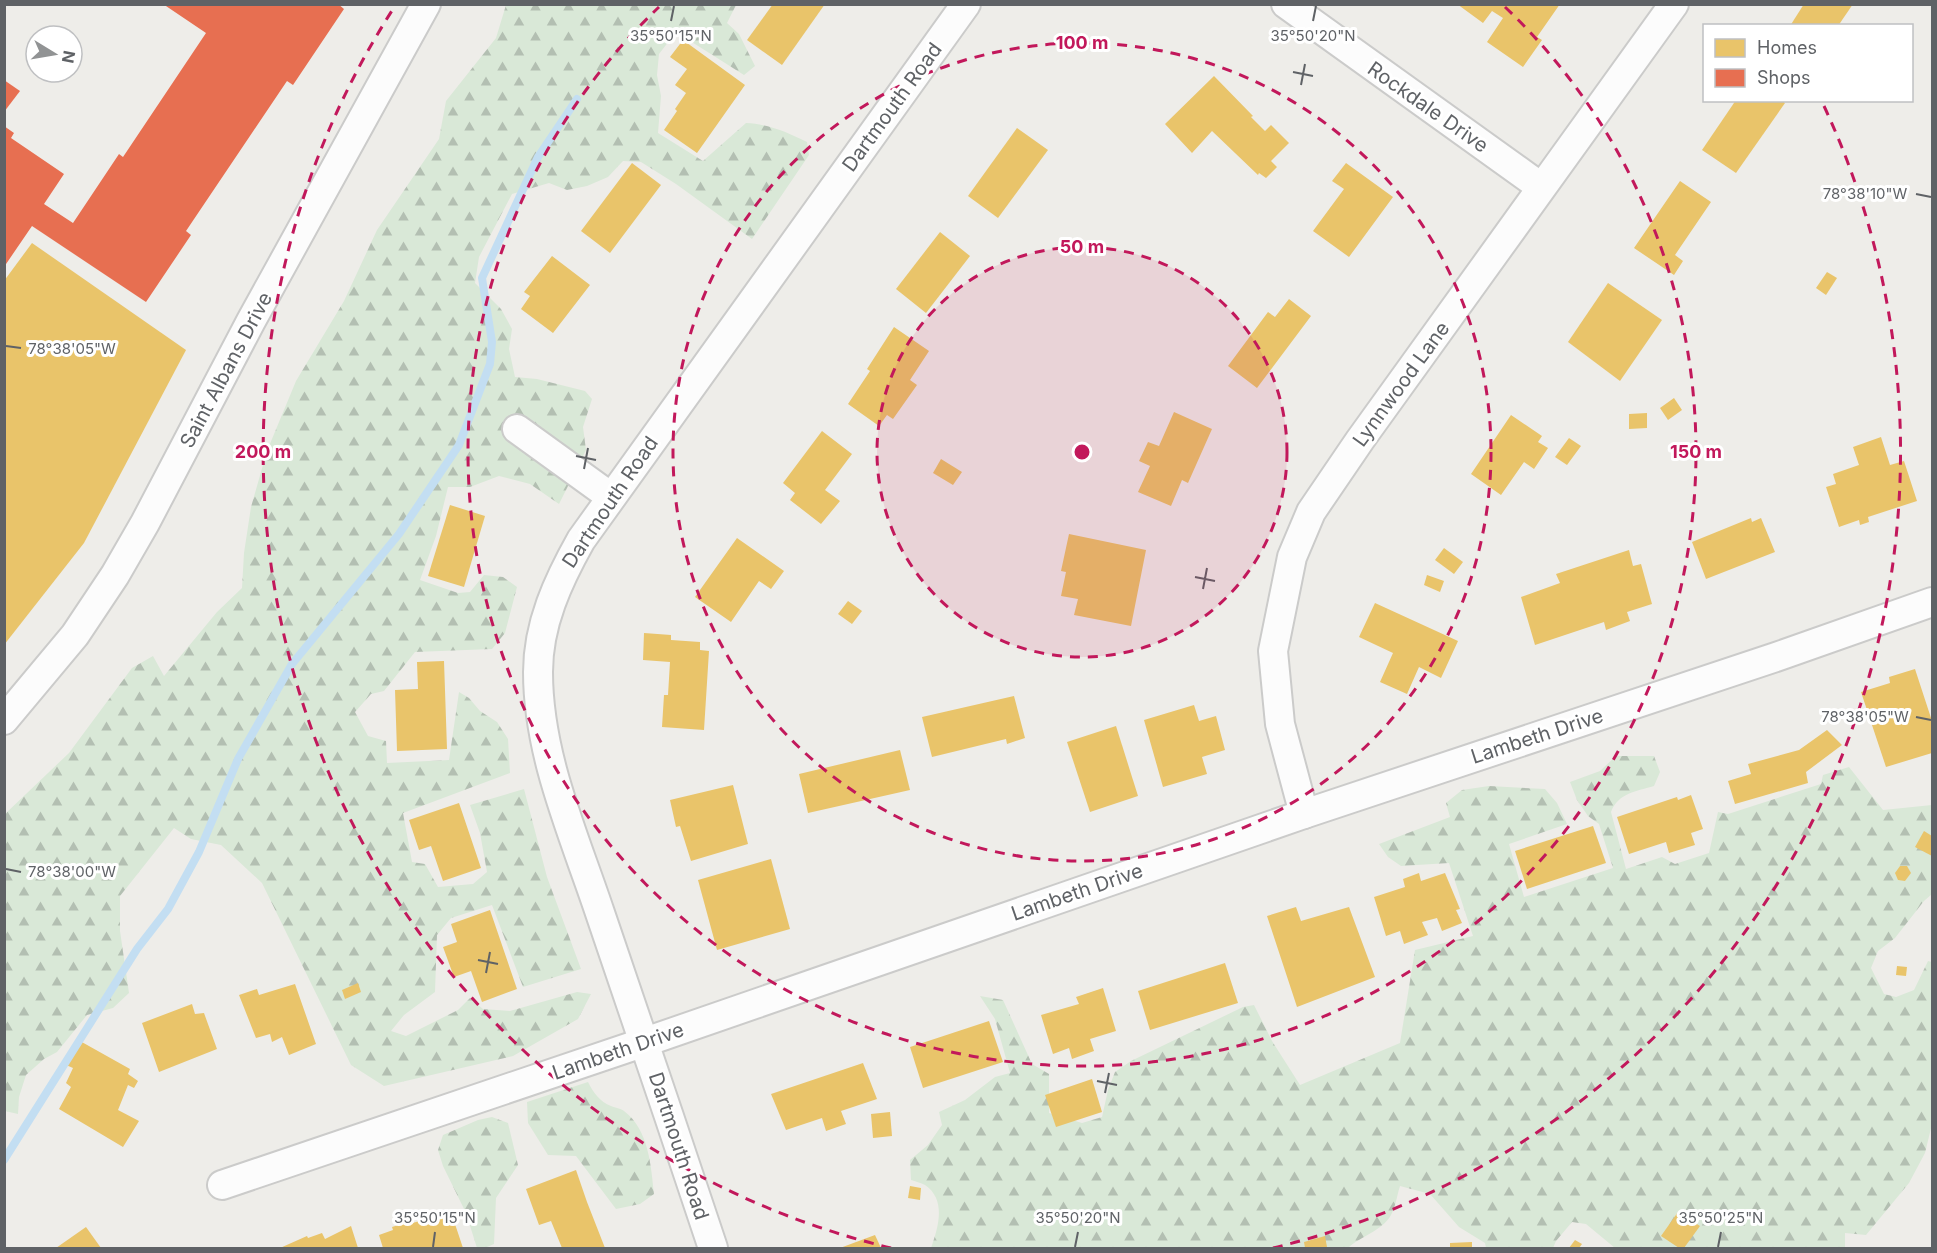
<svg xmlns="http://www.w3.org/2000/svg" width="1937" height="1253" viewBox="0 0 1937 1253" font-family="Inter,sans-serif">
<style>
.forest{fill:url(#forest-firs)}
.homes{fill:#e9c46a}
.shops{fill:#e76f51}
.lines{fill:none;stroke-linecap:round;stroke-linejoin:round}
.stream{stroke:#c3def2;stroke-width:8}
.minor-casing{stroke:#cbcbca;stroke-width:32}
.minor{stroke:#fcfcfc;stroke-width:28}
.ticks{fill:none;stroke:#5f6266;stroke-width:2}
.ring{fill:none;stroke:#c2185b;stroke-width:3;stroke-dasharray:10 8}
.labels{text-anchor:middle;stroke-width:6;stroke-linejoin:round;paint-order:stroke}
.street-label{font-size:20px;fill:#5f6266;stroke:#fff}
.ticks-label{font-size:15px;text-anchor:middle;fill:#5f6266;stroke:#fff;stroke-width:6;stroke-linejoin:round;paint-order:stroke}
.centre{fill:#c2185b;stroke:#fff;stroke-width:3}
.ring-label{font-size:18px;text-anchor:middle;font-weight:bold;fill:#c2185b;stroke:#fff;stroke-width:6;stroke-linejoin:round;paint-order:stroke}
</style>
<defs>
<pattern id="forest-firs" width="22" height="20" patternUnits="userSpaceOnUse" patternTransform="scale(1.5)"><rect width="22" height="20" fill="#d9e8d7"/><path d="M5 1l3.5 6h-7zM16 11l3.5 6h-7z" fill="#b3bfb2"/></pattern>
</defs>
<rect width="100%" height="100%" fill="#eeede9"/>
<g class="forest">
<path d="M 506,5 L 736,5 L 727,23 L 739,34 L 755,66 L 744,75 L 676,32 L 659,54 L 657,75 L 661,96 L 658,133 L 703,161 L 746,123 C 768,124 787,132 807,142 L 809,155 L 752,239 L 676,184 L 641,162 L 623,161 L 608,177 L 587,186 L 567,190 L 549,183 L 512,194 L 479,257 L 475,283 L 501,309 L 512,329 L 509,349 L 515,377 L 537,379 L 585,391 L 592,399 L 583,427 L 586,450 L 559,504 L 530,484 L 499,476 L 470,487 L 448,487 L 436,536 L 420,580 L 458,593 L 470,592 L 484,575 L 503,577 L 517,587 L 505,633 L 492,649 L 415,652 L 384,691 L 371,694 L 355,712 L 368,736 L 386,741 L 387,763 L 449,760 L 459,692 L 469,698 L 480,711 L 497,722 L 508,739 L 510,773 L 403,813 L 412,862 L 425,864 L 438,887 L 473,884 L 487,872 L 480,833 L 470,805 L 524,789 L 547,877 L 581,969 L 523,987 L 492,905 L 451,918 L 437,935 L 435,992 L 404,1015 L 391,1031 L 406,1036 L 458,1010 L 470,998 L 483,1009 L 510,1011 L 577,992 L 591,994 L 578,1019 L 513,1056 L 384,1086 L 351,1065 L 262,883 L 221,845 L 191,839 L 174,828 L 120,896 L 120,931 L 129,993 L 113,1008 L 87,1015 L 57,1052 L 44,1059 L 26,1075 L 19,1097 L 18,1114 L 5,1111 L 5,814 L 69,753 L 132,668 L 153,656 L 164,676 L 217,612 L 242,588 L 244,553 L 251,507 L 267,451 L 296,381 L 344,301 L 377,230 L 439,139 L 446,101 L 496,38 Z"/>
<path d="M 1616,756 L 1654,756 L 1660,772 L 1654,786 C 1637,791 1618,793 1611,812 L 1626,869 L 1662,857 L 1675,864 L 1709,853 L 1718,812 L 1728,814 L 1821,784 L 1823,775 L 1849,767 L 1883,810 L 1932,805 L 1932,894 L 1924,901 L 1895,938 L 1878,951 L 1871,968 L 1884,994 L 1896,997 L 1914,990 L 1928,961 L 1932,962 L 1932,1124 L 1925,1153 L 1909,1183 L 1866,1235 L 1845,1233 L 1845,1248 L 1615,1248 L 1586,1224 L 1572,1222 L 1556,1241 L 1553,1248 L 1486,1248 L 1485,1243 L 1459,1227 L 1430,1194 L 1400,1186 C 1397,1195 1396,1206 1391,1215 C 1382,1231 1361,1236 1348,1248 L 931,1248 C 938,1228 947,1200 925,1185 C 921,1183 915,1181 911,1180 L 910,1160 L 928,1145 L 942,1125 L 939,1112 L 965,1100 L 995,1077 L 1010,1073 L 995,1019 L 980,996 L 1003,1000 L 1032,1064 L 1049,1074 L 1049,1113 L 1082,1123 L 1102,1117 L 1108,1090 L 1115,1072 L 1131,1061 L 1243,1007 L 1254,1005 L 1272,1041 L 1300,1085 L 1400,1043 L 1415,950 L 1473,936 L 1449,863 L 1401,866 L 1388,857 L 1379,844 L 1450,817 L 1446,803 L 1462,790 L 1489,786 L 1545,789 L 1557,803 L 1567,824 L 1509,844 L 1524,897 L 1613,868 L 1599,824 L 1588,816 L 1577,800 L 1570,782 L 1600,771 Z"/>
<path d="M 588,1082 C 593,1092 600,1102 611,1106 C 616,1108 620,1108 624,1111 C 649,1130 651,1166 654,1194 L 640,1204 L 616,1209 L 576,1156 L 548,1155 L 528,1123 L 527,1102 Z"/>
<polygon points="492,1117 508,1123 518,1165 496,1198 494,1244 485,1248 477,1248 466,1213 443,1166 438,1150 443,1135 478,1120"/>
</g>
<g class="homes">
<polygon points="773,4 825,4 782,65 747,40"/>
<polygon points="1457,4 1560,4 1537,37 1542,40 1523,67 1487,42 1503,18 1492,11 1483,23"/>
<polygon points="1804,4 1853,4 1838,26 1790,26"/>
<polygon points="683,40 745,85 697,153 664,130 677,111 675,109 686,93 675,85 687,69 670,57"/>
<polygon points="1214,76 1253,116 1251,117 1265,131 1271,125 1289,143 1271,161 1277,167 1266,178 1259,173 1258,175 1212,131 1192,153 1165,124"/>
<polygon points="1736,100 1781,100 1785,103 1736,173 1702,150"/>
<polygon points="1017,128 1048,150 998,218 968,196"/>
<polygon points="632,163 661,185 610,253 581,231"/>
<polygon points="1346,163 1393,197 1349,257 1313,231 1344,189 1332,181"/>
<polygon points="1680,181 1711,202 1675,255 1683,261 1674,275 1634,248"/>
<polygon points="940,232 970,256 926,313 896,289"/>
<polygon points="32,243 186,350 84,543 4,645 4,281"/>
<polygon points="552,256 590,285 553,333 521,309 530,296 524,292"/>
<polygon points="1827,272 1837,278 1826,295 1816,288"/>
<polygon points="1608,283 1662,320 1620,381 1568,342"/>
<polygon points="1289,299 1311,316 1257,388 1228,366 1268,312 1275,317"/>
<polygon points="894,327 929,351 910,380 917,385 893,419 887,415 879,426 848,404 870,371 867,369"/>
<polygon points="1674,398 1682,410 1668,420 1660,408"/>
<polygon points="1174,412 1212,429 1188,483 1182,480 1171,506 1138,492 1150,466 1139,461 1148,442 1159,446"/>
<polygon points="1647,413 1647,428 1629,429 1629,414"/>
<polygon points="1511,415 1542,436 1538,442 1548,448 1534,469 1524,462 1501,495 1471,474"/>
<polygon points="822,431 852,454 825,490 840,501 821,524 790,500 795,493 783,483"/>
<polygon points="1881,437 1890,465 1904,461 1917,501 1868,517 1869,522 1860,525 1859,520 1839,527 1826,487 1836,484 1833,474 1859,465 1853,447"/>
<polygon points="1569,438 1581,446 1567,465 1555,457"/>
<polygon points="941,459 962,472 953,485 933,473"/>
<polygon points="450,505 485,516 464,587 428,576"/>
<polygon points="1751,518 1752,522 1761,518 1775,552 1706,579 1692,542"/>
<polygon points="1069,534 1146,550 1131,626 1074,615 1078,599 1061,596 1066,572 1061,571"/>
<polygon points="737,538 784,571 771,589 759,581 731,622 695,597"/>
<polygon points="1444,548 1463,562 1454,574 1435,560"/>
<polygon points="1629,550 1633,566 1641,564 1652,604 1627,612 1630,621 1606,630 1604,622 1535,645 1521,597 1560,583 1556,574"/>
<polygon points="1427,575 1444,581 1440,592 1424,585"/>
<polygon points="848,601 862,611 852,624 838,614"/>
<polygon points="1375,603 1458,641 1441,678 1419,667 1407,694 1380,682 1393,653 1359,637"/>
<polygon points="644,633 671,635 671,640 700,642 700,650 709,651 704,730 662,727 664,695 668,695 670,662 643,660"/>
<polygon points="444,661 447,749 397,751 395,690 418,689 417,662"/>
<polygon points="1915,669 1932,721 1932,753 1886,767 1861,692 1890,683 1889,677"/>
<polygon points="1014,696 1025,738 1007,744 1006,739 932,757 922,717"/>
<polygon points="1194,705 1199,721 1216,716 1225,750 1202,757 1207,774 1163,787 1144,720"/>
<polygon points="1116,726 1138,796 1090,812 1067,742"/>
<polygon points="1827,730 1842,745 1806,772 1808,783 1735,804 1728,781 1751,774 1748,764 1799,750"/>
<polygon points="900,750 910,790 808,813 799,774"/>
<polygon points="733,785 748,844 691,861 680,826 676,827 670,800"/>
<polygon points="1691,795 1703,829 1691,833 1695,845 1669,853 1666,842 1629,854 1617,817 1677,797 1678,800"/>
<polygon points="459,803 481,868 443,881 431,846 419,850 409,820"/>
<polygon points="1593,826 1606,863 1527,889 1515,851"/>
<polygon points="1924,831 1932,836 1932,856 1915,847"/>
<polygon points="771,859 790,929 717,950 698,880"/>
<polygon points="1900,866 1907,866 1911,873 1905,881 1898,880 1895,873"/>
<polygon points="1419,873 1421,881 1445,873 1460,909 1456,910 1462,923 1442,931 1437,918 1422,922 1428,935 1404,944 1400,931 1386,936 1374,897 1405,887 1403,879"/>
<polygon points="1296,907 1301,921 1349,907 1375,977 1297,1007 1267,916"/>
<polygon points="490,910 517,989 482,1002 471,971 454,977 443,947 457,942 451,924"/>
<polygon points="1225,963 1238,1003 1150,1030 1138,991"/>
<polygon points="1897,966 1907,967 1906,976 1896,975"/>
<polygon points="358,983 361,992 345,999 342,990"/>
<polygon points="295,984 316,1044 289,1055 282,1037 272,1042 270,1034 256,1038 239,995 257,989 259,995"/>
<polygon points="1103,988 1116,1031 1090,1039 1094,1051 1072,1059 1069,1048 1053,1054 1041,1015 1079,1004 1076,997"/>
<polygon points="192,1004 195,1014 204,1013 217,1049 159,1072 142,1023"/>
<polygon points="989,1021 1003,1062 923,1088 910,1047"/>
<polygon points="80,1041 130,1069 128,1074 138,1081 134,1088 128,1085 118,1110 139,1121 123,1147 59,1109 71,1087 66,1083 73,1068 66,1065"/>
<polygon points="863,1063 877,1099 841,1111 846,1124 826,1131 822,1118 786,1130 771,1094"/>
<polygon points="1092,1079 1102,1112 1056,1127 1045,1095"/>
<polygon points="890,1112 892,1136 873,1138 871,1114"/>
<polygon points="576,1170 587,1202 605,1248 562,1248 551,1221 539,1225 526,1189"/>
<polygon points="910,1186 921,1188 920,1200 908,1198"/>
<polygon points="451,1212 463,1248 383,1248 379,1235 393,1230 392,1227 408,1222 409,1224"/>
<polygon points="1678,1212 1700,1226 1684,1248 1679,1248 1661,1236"/>
<polygon points="351,1226 358,1248 280,1248 307,1236 308,1238 322,1233 325,1239"/>
<polygon points="86,1227 101,1248 56,1248"/>
<polygon points="875,1235 881,1248 840,1248"/>
<polygon points="1325,1236 1327,1247 1305,1248 1304,1242"/>
<polygon points="1575,1240 1582,1244 1579,1248 1569,1248"/>
<polygon points="1472,1242 1472,1248 1450,1248 1450,1243"/>
</g>
<g class="shops">
<polygon points="163,4 338,4 344,9 293,85 287,81 186,231 191,235 146,302 32,226 4,267 4,126 14,133 11,138 64,174 44,204 73,223 119,154 123,157 206,33"/>
<polygon points="4,80 20,91 4,112"/>
</g>
<g class="lines">
<polyline class="stream" points="4,1160 137,949 168,909 199,852 238,759 292,664 399,534 459,445 490,364 492,342 482,278 538,157 577,99"/>
<g class="minor-casing">
<g id="minor">
<polyline points="1286,4 1541,187"/>
<polyline points="517,429 611,497"/>
<polyline points="4,720 75,635 115,575 145,523 251,321 426,4"/>
<polyline points="1304,814 1280,724 1273,651 1292,557 1311,512 1360,440 1674,4"/>
<polyline points="222,1185 645,1042 1304,814 1776,657 1932,602"/>
<path d="M 713,1248 C 676,1136 638,1025 600,913 C 574,835 538,756 538,672 C 538,624 558,581 581,540 L 966,4"/>
</g>
</g>
<use href="#minor" class="minor"/>
</g>
<path class="ticks" d="M 671,21 L 674,6M 1313,21 L 1316,6M 1293,72 L 1313,76M 1301,85 L 1305,64M 1916,194 L 1931,197M 6,346 L 21,348M 576,456 L 596,460M 584,469 L 588,448M 1195,577 L 1215,581M 1203,589 L 1207,568M 1916,717 L 1931,720M 6,869 L 21,872M 478,960 L 498,964M 486,973 L 490,952M 1097,1081 L 1117,1085M 1105,1093 L 1109,1073M 433,1247 L 435,1232M 1075,1247 L 1078,1232M 1718,1247 L 1721,1232"/>
<circle cx="1082" cy="452" r="205" fill="#c2185b" fill-opacity=".12"/>
<g class="ring">
<circle cx="1082" cy="452" r="205"/>
<circle cx="1082" cy="452" r="409"/>
<path d="M1505 7A614 614 0 1 1 659 7"/>
<path d="M891 1248A819 819 0 0 1 395 6M1824 106A819 819 0 0 1 1273 1248"/>
</g>
<g class="labels">
<g class="street-label">
<text transform="translate(892 107) rotate(-54)" y="7">Dartmouth Road</text>
<text transform="translate(1428 107) rotate(35)" y="7">Rockdale Drive</text>
<text transform="translate(226 370) rotate(-62)" y="7">Saint Albans Drive</text>
<text transform="translate(1401 384) rotate(-54)" y="7">Lynnwood Lane</text>
<text transform="translate(610 502) rotate(-56)" y="7">Dartmouth Road</text>
<text transform="translate(1537 736) rotate(-18)" y="7">Lambeth Drive</text>
<text transform="translate(1077 892) rotate(-19)" y="7">Lambeth Drive</text>
<text transform="translate(618 1051) rotate(-19)" y="7">Lambeth Drive</text>
<text transform="translate(679 1146) rotate(72)" y="7">Dartmouth Road</text>
</g>
</g>
<g class="ticks-label">
<text x="671" y="41">35°50'15"N</text>
<text x="1313" y="41">35°50'20"N</text>
<text x="1865" y="199">78°38'10"W</text>
<text x="72" y="354">78°38'05"W</text>
<text x="1865" y="722">78°38'05"W</text>
<text x="72" y="877">78°38'00"W</text>
<text x="435" y="1223">35°50'15"N</text>
<text x="1078" y="1223">35°50'20"N</text>
<text x="1721" y="1223">35°50'25"N</text>
</g>
<circle cx="1082" cy="452" r="9" class="centre"/>
<g class="ring-label">
<text x="1082" y="49">100 m</text>
<text x="1082" y="253">50 m</text>
<text x="1696" y="458">150 m</text>
<text x="263" y="458">200 m</text>
</g>
<rect width="1937" height="1253" fill="none" stroke="#5f6266" stroke-width="12"/>
<rect x="1703" y="24" width="210" height="78" fill="#ffffff" stroke="#bfc0c2" stroke-width="1.5"/>
<rect x="1715" y="39" width="30" height="18" fill="#e9c46a" stroke="#bfc0c2" stroke-width="1.5"/>
<text x="1757" y="54" font-size="18" fill="#5f6266">Homes</text>
<rect x="1715" y="69" width="30" height="18" fill="#e76f51" stroke="#bfc0c2" stroke-width="1.5"/>
<text x="1757" y="84" font-size="18" fill="#5f6266">Shops</text>
<g transform="translate(54 54) rotate(101)"><circle r="28" fill="#ffffff" stroke="#bfc0c2" stroke-width="1.5"/>
<path d="M0-4.5L10 22L0 15L-10 22Z" fill="#919394"/>
<text y="-9" font-size="16" font-weight="bold" text-anchor="middle" fill="#5f6266">N</text>
</g>
</svg>
